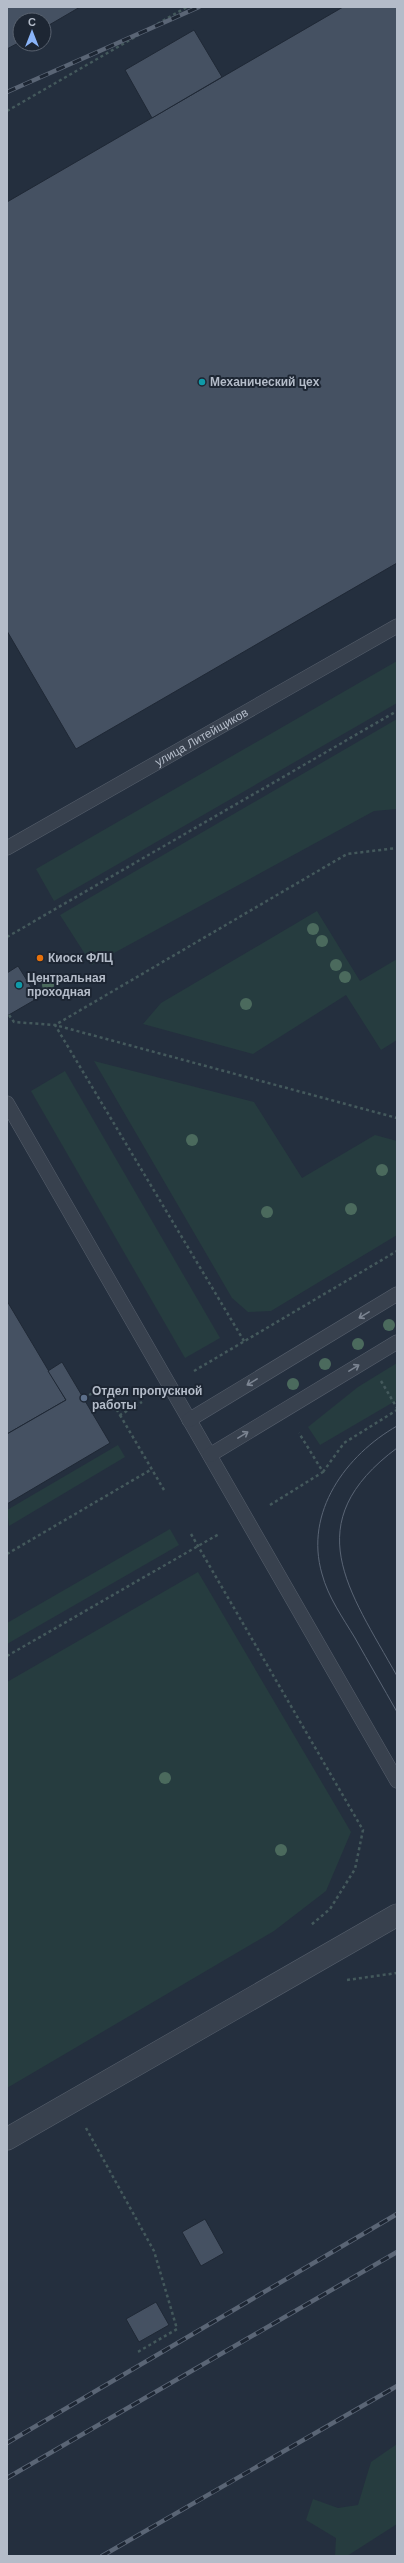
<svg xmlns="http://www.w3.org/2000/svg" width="404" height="2563" viewBox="0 0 404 2563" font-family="Helvetica,sans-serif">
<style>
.green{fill:#263c3f}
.building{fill:#455162;stroke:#1f2835}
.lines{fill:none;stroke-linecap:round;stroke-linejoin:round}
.lane-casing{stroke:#565f6c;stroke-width:15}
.street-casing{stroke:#565f6c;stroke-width:23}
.path{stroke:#44595c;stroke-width:2.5;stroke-dasharray:3 3;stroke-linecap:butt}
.lane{stroke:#38414e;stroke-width:14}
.street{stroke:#38414e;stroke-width:22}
.tram{stroke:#5a6575;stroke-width:1}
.rail-casing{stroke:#5a6575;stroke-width:4.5}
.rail{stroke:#1d2633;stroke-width:3;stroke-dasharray:9;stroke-linecap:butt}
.tree{fill:#4b6a5d}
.oneway{stroke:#7c8592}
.culture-dot{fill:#0f9aa8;stroke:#1d2633;stroke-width:1.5}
.food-dot{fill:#e8710a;stroke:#1d2633;stroke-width:1.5}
.service-dot{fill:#5c6f8a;stroke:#1d2633;stroke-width:1.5}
.labels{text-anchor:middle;stroke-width:4;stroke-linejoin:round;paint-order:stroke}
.poi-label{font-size:12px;font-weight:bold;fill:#b4bcc9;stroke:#1d2633;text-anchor:start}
.street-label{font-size:12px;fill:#b4bcc9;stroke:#1d2633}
</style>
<rect width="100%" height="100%" fill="#242f3e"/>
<g class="green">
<polygon points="397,661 397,703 54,901 36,869"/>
<polygon points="397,719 397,809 374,811 92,965 60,915"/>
<polygon points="317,911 360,981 397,959 397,1040 381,1050 346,995 253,1054 143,1024 161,1003"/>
<polygon points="94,1061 254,1102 302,1178 375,1135 397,1141 397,1235 271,1311 248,1312 232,1298"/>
<polygon points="65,1071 220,1338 185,1358 31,1091"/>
<polygon points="397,1363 397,1400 320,1445 308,1427 358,1387"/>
<polygon points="118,1445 125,1457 9,1526 7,1510"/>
<polygon points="170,1529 179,1545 7,1644 7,1623"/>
<polygon points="198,1572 351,1832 326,1891 274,1931 7,2088 7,1682"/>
<polygon points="397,2444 397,2524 347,2556 335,2556 336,2538 306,2520 313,2499 338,2508 358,2505 371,2462"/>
</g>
<g class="building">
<polygon points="7,7 80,7 44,28 44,20 20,20 20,42 7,49"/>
<polygon points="343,7 397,7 397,563 76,749 7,631 7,202"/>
<polygon points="194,30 222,77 152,118 125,70"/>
<polygon points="18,966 38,998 7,1016 7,973"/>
<polygon points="7,1301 66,1400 7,1434"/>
<polygon points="62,1362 110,1443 7,1504 7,1434 66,1400 48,1371"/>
<polygon points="205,2219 224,2253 201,2266 182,2232"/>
<polygon points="156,2302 169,2325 139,2342 126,2319"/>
</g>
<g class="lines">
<g class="lane-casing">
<g id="lane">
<path id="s1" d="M 7,848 L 397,626"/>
<polyline points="7,1103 397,1781"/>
<polyline points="189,1420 397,1294"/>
<polyline points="210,1455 397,1342"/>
</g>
</g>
<g class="street-casing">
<polyline id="street" points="7,2139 397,1915"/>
</g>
<g class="path">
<polyline points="7,111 187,7"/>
<polyline points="7,937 397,711"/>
<polyline points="9,1015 14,1022 55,1025 397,1118"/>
<polyline points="244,1341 55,1025 347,854 397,848"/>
<polyline points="194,1371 397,1251"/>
<polyline points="381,1381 397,1408"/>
<polyline points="84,1398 103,1387 120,1415 142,1402"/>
<polyline points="120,1415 164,1490"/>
<polyline points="323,1472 344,1443 397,1410"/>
<polyline points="270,1505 323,1472 299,1433"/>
<polyline points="191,1534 363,1830 355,1869 330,1909 311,1925"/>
<polyline points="7,1554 152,1469"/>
<polyline points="7,1656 219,1534"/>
<polyline points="347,1980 397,1973"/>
<polyline points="86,2128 154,2251 177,2329 136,2353"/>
</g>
<use href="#lane" class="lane"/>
<use href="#street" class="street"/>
<g class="tram">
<path d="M 397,1426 C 346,1455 304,1512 322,1574 C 328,1597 343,1618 355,1638 C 369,1663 383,1687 397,1712"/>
<path d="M 397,1448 C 296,1523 349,1590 397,1676"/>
</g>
<g class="rail-casing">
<g id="rail">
<polyline points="7,92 199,7"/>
<polyline points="7,2443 397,2214"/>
<polyline points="7,2478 397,2252"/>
<polyline points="102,2556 397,2386"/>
</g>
</g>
<use href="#rail" class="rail"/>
</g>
<g class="tree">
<circle cx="313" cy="929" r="6"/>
<circle cx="322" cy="941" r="6"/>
<circle cx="336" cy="965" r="6"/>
<circle cx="345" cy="977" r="6"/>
<circle cx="48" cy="985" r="6"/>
<circle cx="246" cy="1004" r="6"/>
<circle cx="192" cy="1140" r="6"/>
<circle cx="382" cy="1170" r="6"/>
<circle cx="351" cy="1209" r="6"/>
<circle cx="267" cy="1212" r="6"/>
<circle cx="389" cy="1325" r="6"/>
<circle cx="358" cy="1344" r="6"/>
<circle cx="325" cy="1364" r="6"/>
<circle cx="293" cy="1384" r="6"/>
<circle cx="165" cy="1778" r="6"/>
<circle cx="281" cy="1850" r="6"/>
</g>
<defs><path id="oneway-shaft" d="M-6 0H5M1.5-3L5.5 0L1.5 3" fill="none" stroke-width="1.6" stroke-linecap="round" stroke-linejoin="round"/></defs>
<g class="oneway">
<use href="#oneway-shaft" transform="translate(364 1315) rotate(149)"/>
<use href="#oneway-shaft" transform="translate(354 1368) rotate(-31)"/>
<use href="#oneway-shaft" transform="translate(252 1382) rotate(149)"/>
<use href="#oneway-shaft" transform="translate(243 1435) rotate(-31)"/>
</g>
<g class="culture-dot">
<circle cx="202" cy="382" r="4"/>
<circle cx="19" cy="985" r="4"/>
</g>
<circle class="food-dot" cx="40" cy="958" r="4"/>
<circle class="service-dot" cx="84" cy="1398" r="4"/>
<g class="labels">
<g class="poi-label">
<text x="210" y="386">Механический цех</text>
<text x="48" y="962">Киоск ФЛЦ</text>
<text x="27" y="982">Центральная<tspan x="27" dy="14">проходная</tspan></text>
<text x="92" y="1395">Отдел пропускной<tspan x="92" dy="14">работы</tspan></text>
</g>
<g class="street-label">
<text dy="4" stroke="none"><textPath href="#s1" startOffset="224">улица Литейщиков</textPath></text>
</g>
</g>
<rect width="404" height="2563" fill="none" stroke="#b4bcc9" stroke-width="16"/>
<g transform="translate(32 32)"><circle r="19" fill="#1d2633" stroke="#59626f"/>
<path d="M0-3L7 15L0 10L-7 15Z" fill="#8ab4f8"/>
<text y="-6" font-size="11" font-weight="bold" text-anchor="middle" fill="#b4bcc9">С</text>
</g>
</svg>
